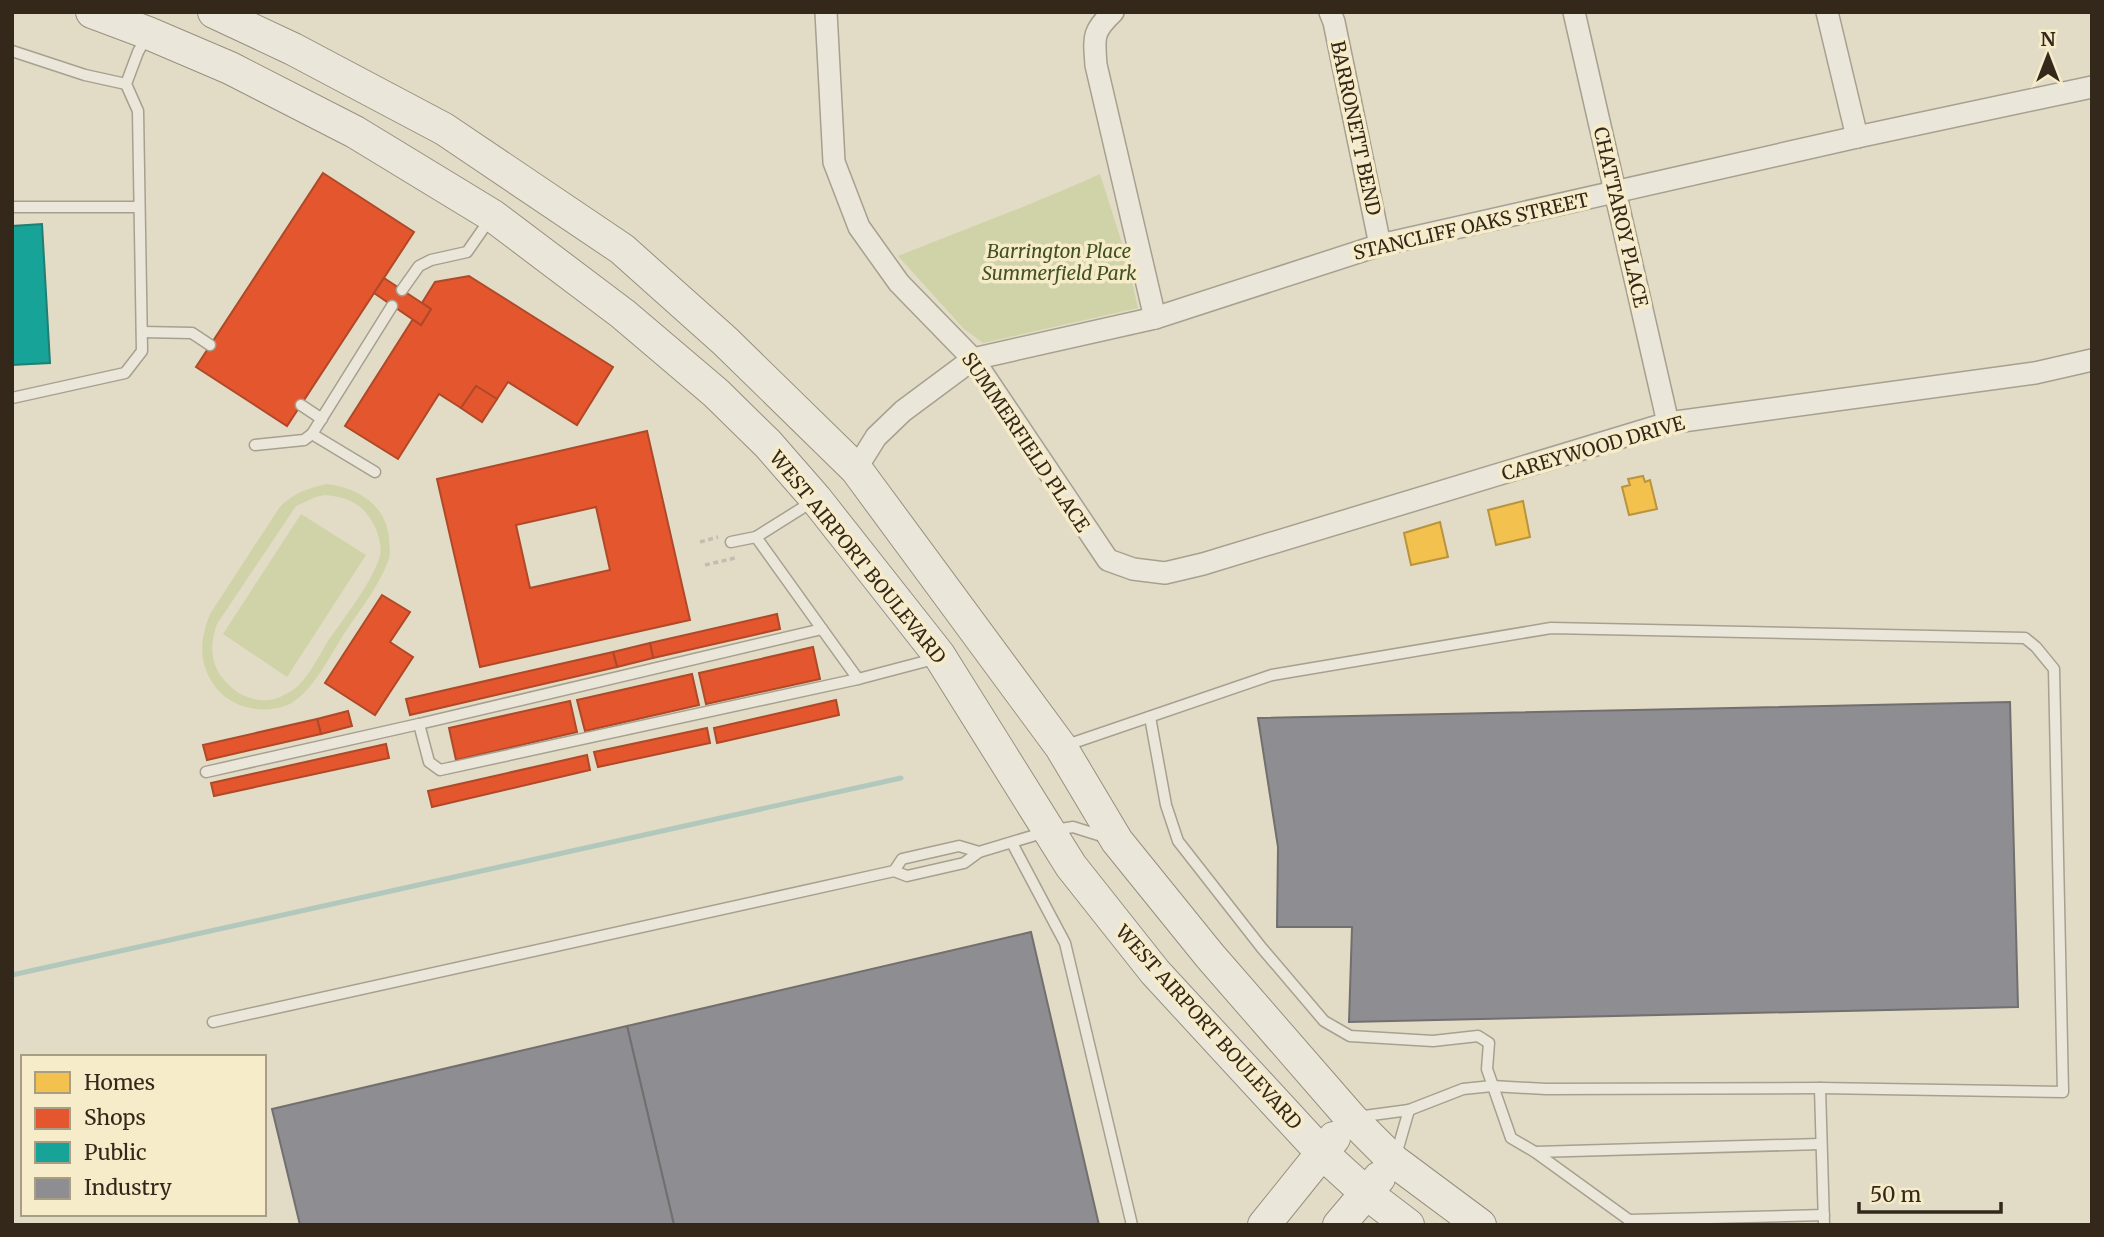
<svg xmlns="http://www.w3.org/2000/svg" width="2104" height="1237" viewBox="0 0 2104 1237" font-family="Merriweather,serif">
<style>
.green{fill:#d0d3a8;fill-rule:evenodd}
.homes{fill:#f2c14e;stroke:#b9933e;stroke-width:2}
.shops{fill:#e4572e;stroke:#af4928;stroke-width:2;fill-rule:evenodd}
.public{fill:#17a398;stroke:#207e72;stroke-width:2}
.industry{fill:#8d8d92;stroke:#726f6e;stroke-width:2}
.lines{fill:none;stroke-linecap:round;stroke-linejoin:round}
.stream{stroke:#b3c8bc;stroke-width:5}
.lane-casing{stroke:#a6a090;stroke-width:13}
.street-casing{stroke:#a6a090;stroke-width:24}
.secondary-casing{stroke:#969080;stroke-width:34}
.path{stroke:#c2bdb0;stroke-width:3.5;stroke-dasharray:5 3.5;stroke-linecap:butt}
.lane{stroke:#eae6d9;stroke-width:10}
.street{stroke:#eae6d9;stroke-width:21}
.secondary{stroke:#eae6d9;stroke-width:32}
.labels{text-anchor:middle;stroke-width:7;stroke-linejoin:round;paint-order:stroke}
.street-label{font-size:19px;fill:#34281a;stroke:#f6ecca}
.park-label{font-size:19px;font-style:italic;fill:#415120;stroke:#f6ecca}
</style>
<rect width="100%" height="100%" fill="#e2dcc6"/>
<g class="green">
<path d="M 1100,174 L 1127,259 L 1138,308 L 983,343 L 964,329 L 898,256 C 966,229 1034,204 1100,174 Z"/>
<path d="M 326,484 C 356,487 386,504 389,538 C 389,545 391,552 389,559 C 379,587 358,612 342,637 C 329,658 309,698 285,706 C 262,714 233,708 217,689 C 198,665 199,642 210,614 L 279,508 C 293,493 307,489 326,484 ZM 325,495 C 336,496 346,498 356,504 C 372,514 385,541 379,559 C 370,585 344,618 328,641 C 319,656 310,674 298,686 C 294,690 286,694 280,697 C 262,705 239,697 227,683 C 210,666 209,646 217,624 L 296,506 L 316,497 Z"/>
<polygon points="301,514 366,555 287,677 223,634"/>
</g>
<g class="homes">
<polygon points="1643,476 1645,482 1650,480 1657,509 1629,515 1622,487 1630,485 1628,479"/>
<polygon points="1523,501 1530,537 1496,545 1488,510"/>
<polygon points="1440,522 1448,557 1411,565 1404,533"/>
</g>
<g class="shops">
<polygon points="323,173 414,232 287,426 196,367"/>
<polygon points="469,276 613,367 577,425 508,382 497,399 476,386 461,408 439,394 398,459 345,426 413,319 421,325 431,309 422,303 435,282"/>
<polygon points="384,278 431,309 421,325 374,293"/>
<polygon points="476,386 497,399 482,422 461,408"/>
<path d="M 647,431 L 690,620 L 480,667 L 437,479 ZM 596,507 L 610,570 L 530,588 L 516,525 Z"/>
<polygon points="382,595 410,612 390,642 413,657 375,715 325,683"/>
<polygon points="777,614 780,629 653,658 650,643"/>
<polygon points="650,643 653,658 617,667 613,652"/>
<polygon points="813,647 820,679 706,704 699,673"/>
<polygon points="613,652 617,667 410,715 406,699"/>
<polygon points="692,674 699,705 585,731 577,700"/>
<polygon points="836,700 839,715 717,743 714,728"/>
<polygon points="570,701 577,732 456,760 449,728"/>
<polygon points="348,711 352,726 321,734 317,719"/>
<polygon points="317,719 321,734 207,760 203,745"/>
<polygon points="707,728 710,743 598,767 594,752"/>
<polygon points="386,744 389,758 214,796 211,783"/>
<polygon points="587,755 590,770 432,807 428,791"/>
</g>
<polygon class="public" points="42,224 50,363 12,365 12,226"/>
<g class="industry">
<polygon points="2010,702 2018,1007 1349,1022 1352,927 1277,927 1278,847 1258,718"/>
<polygon points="1031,932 1099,1225 674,1225 627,1026"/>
<polygon points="627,1026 674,1225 300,1225 272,1109"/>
</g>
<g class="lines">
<polyline class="stream" points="12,975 901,778"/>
<g class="lane-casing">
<g id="lane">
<polyline points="12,51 85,75 126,84"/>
<polyline points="12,207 139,207"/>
<polyline points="402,290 419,266 431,260 467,252 490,219"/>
<polyline points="142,332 192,333 210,345"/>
<polyline points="12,398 125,373 142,351 138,111 126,84 138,52 147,36"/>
<polyline points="301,405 322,419"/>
<polyline points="255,445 304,440 312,434"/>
<polyline points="375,472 312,434 392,306"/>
<polyline points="815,500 756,537 822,629 419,724 429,762 440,770 858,679 938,658"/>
<polyline points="731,542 756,537"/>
<polyline points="822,629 858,679"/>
<polyline points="1150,717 1166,805 1178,841 1261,947 1324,1021 1350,1036 1433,1041 1478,1036 1489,1043 1487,1069 1511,1138 1535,1152 1636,1225"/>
<polyline points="1064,746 1272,675 1551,628 2025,638 2036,647 2054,669 2063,1092 1820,1088 1546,1089 1492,1086 1463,1089 1409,1110"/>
<polyline points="206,772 419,724"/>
<polyline points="1012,843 1065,943 1132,1225"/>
<polyline points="894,871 907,876 964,863 979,852 1049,831 1073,827 1108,838"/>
<polyline points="213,1022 894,871 902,859 959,846 979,852"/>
<polyline points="1820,1088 1824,1225"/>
<polyline points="1357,1117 1409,1110 1396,1155"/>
<polyline points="1535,1152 1820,1144"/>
<polyline points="1629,1220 1824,1215"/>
</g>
</g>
<g class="street-casing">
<g id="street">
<polyline points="826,12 834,162 859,227 899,283 973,359 1108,560 1133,569 1165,573 1203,564 1668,423 2035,373 2092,360"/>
<path d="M 1113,12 C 1092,32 1094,37 1096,65 L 1155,318"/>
<polyline points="1330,12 1334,22 1380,245"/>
<polyline points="1574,12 1668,423"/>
<polyline points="1827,12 1857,137"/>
<polyline points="856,469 876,437 903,411 973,359 1155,318 1380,245 1857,137 2092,87"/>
</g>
</g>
<g class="secondary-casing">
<g id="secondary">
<polyline points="92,12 148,33 230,68 355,132 493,216 623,314 716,393 768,444 816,499 939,655 1071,866 1155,972 1322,1153 1366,1193 1408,1225"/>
<polyline points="214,12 293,49 444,129 622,249 725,341 856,469 1061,747 1117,841 1210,956 1351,1118 1394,1161 1480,1225"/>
<polyline points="1264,1225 1334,1138"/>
<polyline points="1339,1225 1379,1178"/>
</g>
</g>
<g class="path">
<polyline points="700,542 718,537"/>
<polyline points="705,565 735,558"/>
</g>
<use href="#lane" class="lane"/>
<use href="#street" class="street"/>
<use href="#secondary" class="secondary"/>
</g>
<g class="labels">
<g class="street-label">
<text transform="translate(1356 128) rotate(78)" y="7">BARRONETT BEND</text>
<text transform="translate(1621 217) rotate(77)" y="7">CHATTAROY PLACE</text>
<text transform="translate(1471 226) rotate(-13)" y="7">STANCLIFF OAKS STREET</text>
<text transform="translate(1026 442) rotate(56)" y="7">SUMMERFIELD PLACE</text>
<text transform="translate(1593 448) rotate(-16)" y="7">CAREYWOOD DRIVE</text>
<text transform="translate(858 557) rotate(51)" y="7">WEST AIRPORT BOULEVARD</text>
<text transform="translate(1209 1027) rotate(48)" y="7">WEST AIRPORT BOULEVARD</text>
</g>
<g class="park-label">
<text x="1059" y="258">Barrington Place<tspan x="1059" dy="22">Summerfield Park</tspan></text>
</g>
</g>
<rect width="2104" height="1237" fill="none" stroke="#34281a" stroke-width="28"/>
<rect x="21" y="1055" width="245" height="161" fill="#f6ecca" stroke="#a89e84" stroke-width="2"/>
<rect x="35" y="1072" width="35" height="21" fill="#f2c14e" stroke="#a89e84" stroke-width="2"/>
<text x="84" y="1090" font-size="21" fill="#34281a">Homes</text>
<rect x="35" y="1108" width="35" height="21" fill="#e4572e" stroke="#a89e84" stroke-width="2"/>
<text x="84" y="1125" font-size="21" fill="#34281a">Shops</text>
<rect x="35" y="1142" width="35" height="21" fill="#17a398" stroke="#a89e84" stroke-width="2"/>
<text x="84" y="1160" font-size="21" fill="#34281a">Public</text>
<rect x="35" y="1178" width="35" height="21" fill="#8d8d92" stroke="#a89e84" stroke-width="2"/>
<text x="84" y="1195" font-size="21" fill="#34281a">Industry</text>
<g transform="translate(2048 56)" stroke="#f6ecca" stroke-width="5" paint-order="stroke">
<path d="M0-5L12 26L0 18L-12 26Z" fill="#34281a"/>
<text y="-10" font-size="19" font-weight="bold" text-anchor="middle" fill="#34281a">N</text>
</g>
<path d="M1859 1202v10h142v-10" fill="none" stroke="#34281a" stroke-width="3.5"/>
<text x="1870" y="1202" font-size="21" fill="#34281a" stroke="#f6ecca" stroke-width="5" paint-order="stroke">50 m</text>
</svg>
